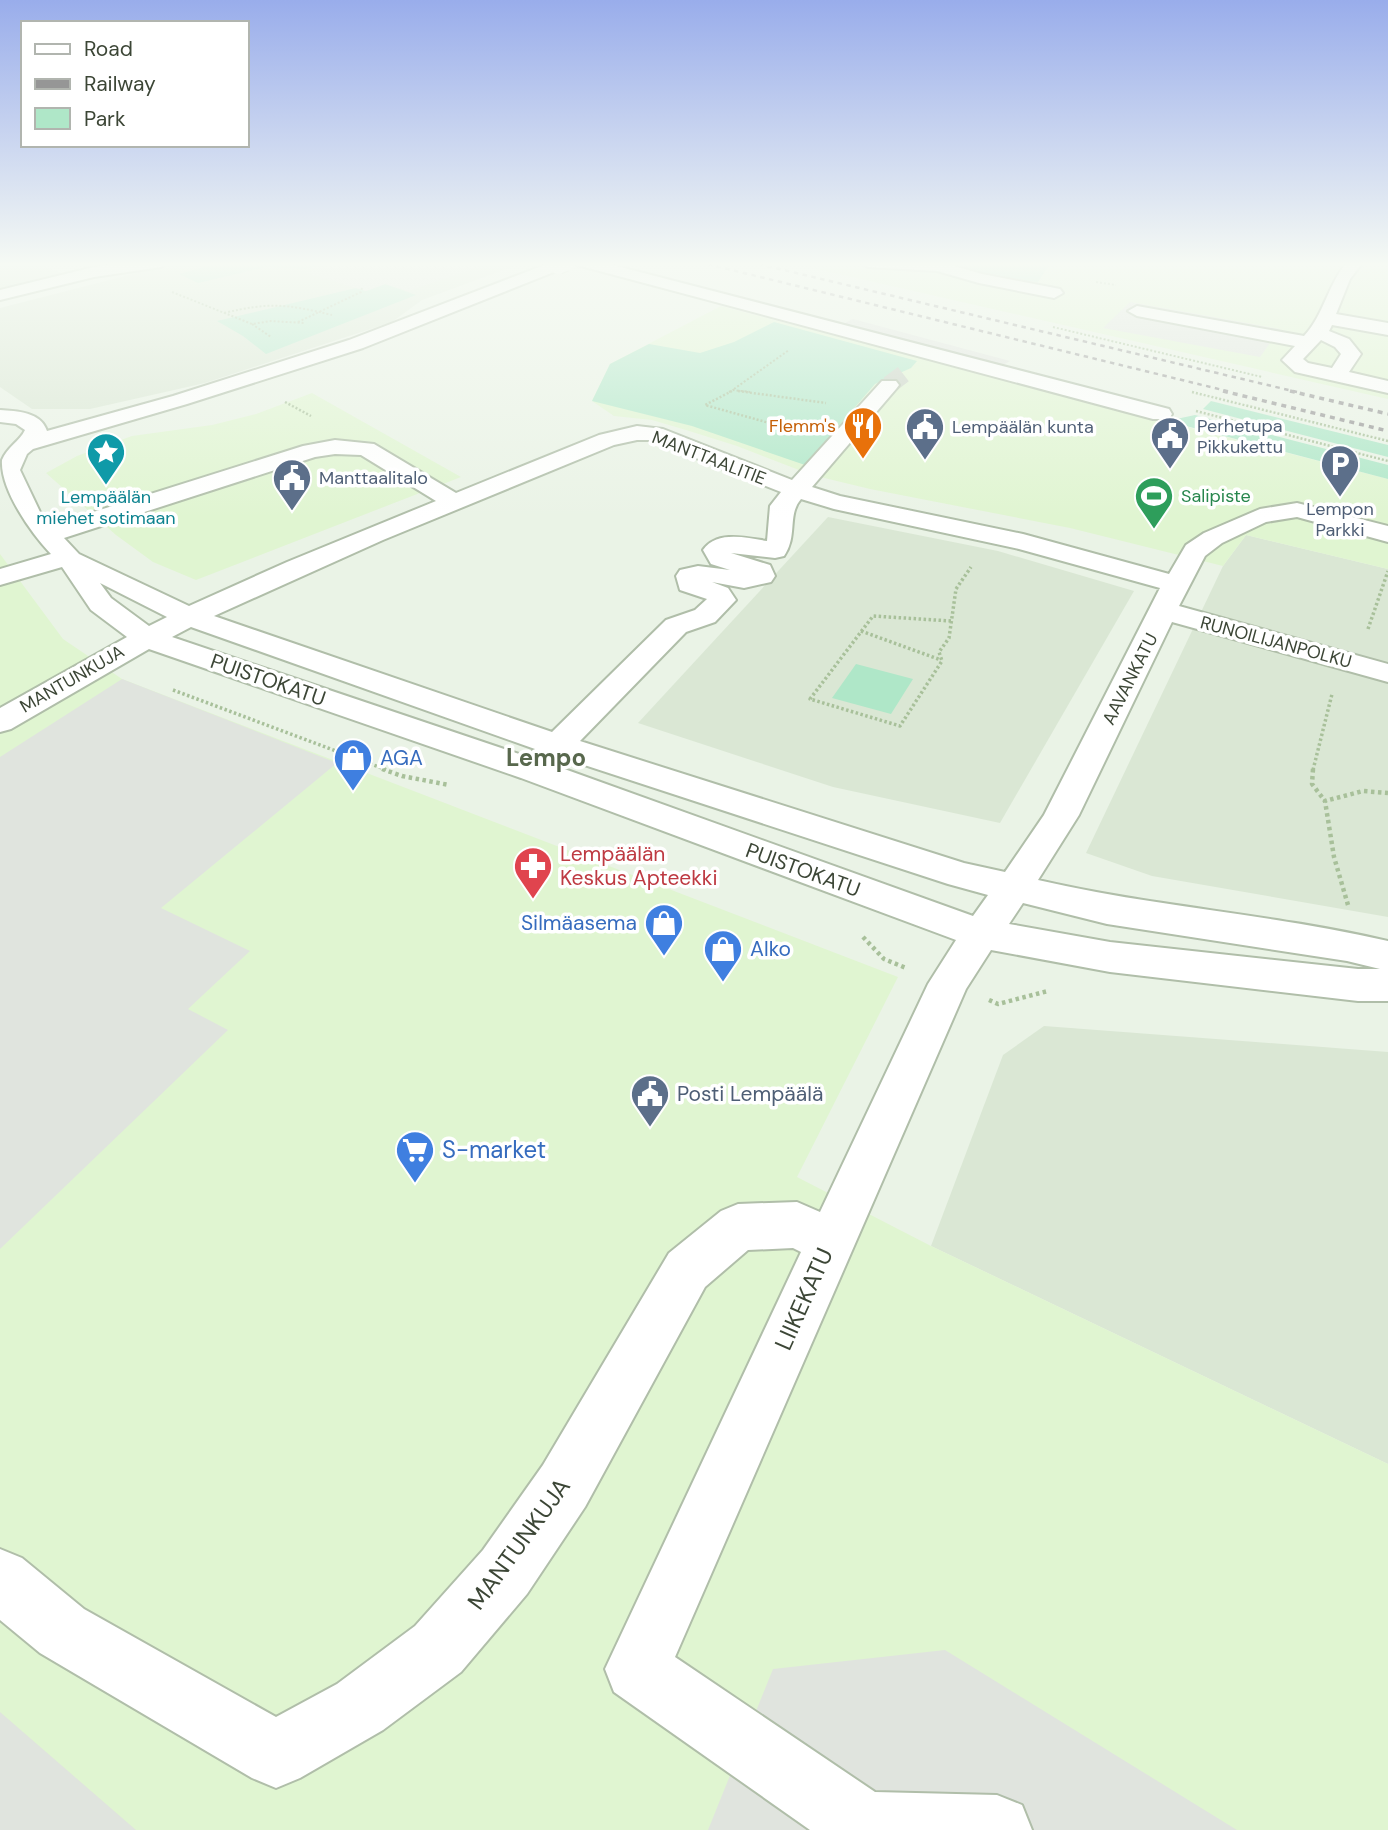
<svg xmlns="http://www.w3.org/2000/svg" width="1388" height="1830" viewBox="0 0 1388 1830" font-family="'DM Sans',sans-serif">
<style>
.residential{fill:#dae7d4}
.commercial{fill:#e0f5d1}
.green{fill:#afe7c8}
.parking{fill:#e0e4de}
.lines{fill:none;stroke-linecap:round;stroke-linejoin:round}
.minor-tunnel{stroke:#c7d0c3;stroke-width:18;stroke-dasharray:18 9;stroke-linecap:butt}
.minor-casing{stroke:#b0bea9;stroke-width:4}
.path-far3{stroke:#a8c09a;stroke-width:2;stroke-dasharray:2 2;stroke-linecap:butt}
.path-far2{stroke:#a8c09a;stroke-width:2.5;stroke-dasharray:2 2;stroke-linecap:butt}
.path-far1{stroke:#a8c09a;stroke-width:3.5;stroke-dasharray:2.5 2.5;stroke-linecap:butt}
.path{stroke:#a8c09a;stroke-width:4.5;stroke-dasharray:3.5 3.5;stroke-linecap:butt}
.minor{fill:#fff;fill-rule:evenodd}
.rail-far1{stroke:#969696;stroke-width:2.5;stroke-dasharray:4.5 4.5;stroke-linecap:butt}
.rail{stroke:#969696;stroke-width:3.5;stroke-dasharray:5 5;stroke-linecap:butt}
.minor-bridge-casing{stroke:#b0bea9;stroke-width:20;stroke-linecap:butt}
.minor-bridge{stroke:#fff;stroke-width:18}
.labels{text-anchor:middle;stroke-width:7;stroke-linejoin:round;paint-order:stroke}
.far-food-label{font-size:18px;fill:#c56008;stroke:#fff;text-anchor:end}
.far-service-label{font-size:18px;fill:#4e5e75;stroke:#fff;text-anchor:start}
.far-street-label{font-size:18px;fill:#3c4636;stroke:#fff}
.far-leisure-label{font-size:18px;fill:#27864d;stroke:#fff;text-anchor:start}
.far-culture-label{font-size:18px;fill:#0d838f;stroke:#fff}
.street-label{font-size:21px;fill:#3c4636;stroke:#fff}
.shop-label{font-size:21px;fill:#366cbe;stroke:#fff;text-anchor:start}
.health-label{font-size:21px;fill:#be3a42;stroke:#fff;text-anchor:start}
.service-label{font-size:21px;fill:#4e5e75;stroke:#fff;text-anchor:start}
.quarter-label{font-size:24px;font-weight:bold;fill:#58684d;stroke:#fff}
.near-shop-label{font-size:24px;fill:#366cbe;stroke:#fff;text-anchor:start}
.near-street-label{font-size:24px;fill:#3c4636;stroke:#fff}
</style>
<rect width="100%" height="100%" fill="#eaf3e6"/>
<g class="residential">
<polygon points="0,262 33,262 67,275 0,290"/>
<polygon points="137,262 525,262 422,300 392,322 205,383 90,409 32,409 0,387 0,308 137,273 129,263"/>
<polygon points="828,517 998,551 1134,591 1000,823 833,787 638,723"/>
<polygon points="1246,535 1388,569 1388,917 1152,876 1086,853 1223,566"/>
<polygon points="1044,1026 1388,1052 1388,1464 931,1246 1003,1055"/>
</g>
<g class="commercial">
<polygon points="786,262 1348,262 1388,269 1388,399"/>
<polygon points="721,306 1388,479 1388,569 1246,535 1223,566 1070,528 870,489 812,475 737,446 686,430 652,420 614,416 592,401 610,364"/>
<polygon points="312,393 461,477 196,580 153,562 116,535 46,473 77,456 132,436 212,425 256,414"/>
<polygon points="0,554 63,639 122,679 898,977 797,1177 931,1246 1388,1464 1388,1830 0,1830"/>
</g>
<g class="green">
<polygon points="221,262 330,262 306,269 267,267 198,283 179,274"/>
<polygon points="967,262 1051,262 1038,282 991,277 954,267"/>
<polygon points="385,284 416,295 266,354 243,336 217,321 356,288 366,291"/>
<polygon points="774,322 917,361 911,368 875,384 805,465 692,426 592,401 610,364 649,344 700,353 734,342"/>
<polygon points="1211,401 1388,445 1388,457 1203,409"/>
<polygon points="1195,415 1388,465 1388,479 1167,421"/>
<polygon points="856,664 913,679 891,714 832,698"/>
</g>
<g class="parking">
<polygon points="343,262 494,262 408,291 385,284 366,291 306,273"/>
<polygon points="1130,302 1280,329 1260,357 1103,328"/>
<polygon points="853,319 1010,361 997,368 839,326"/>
<polygon points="122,679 337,763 161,908 250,951 188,1009 228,1030 0,1249 0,757"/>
<polygon points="945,1650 1237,1830 708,1830 773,1669"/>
<polygon points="0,1712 136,1830 0,1830"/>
</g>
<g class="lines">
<polyline class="minor-tunnel" points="889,385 906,372"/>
<g class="minor-casing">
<g id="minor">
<polygon points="130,262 169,262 161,267 94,277 0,300 0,290 94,267"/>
<path d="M 552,262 L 564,262 L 566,265 L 564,268 L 363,348 L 187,404 L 33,449 L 27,454 L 20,470 L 40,512 L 52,525 L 303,446 L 335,440 L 374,444 L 456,493 L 599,435 L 637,426 L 663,429 L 792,480 L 882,381 L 896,381 L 899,385 L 896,389 L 812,487 L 840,496 L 1023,534 L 1169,574 L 1186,545 L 1204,533 L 1260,509 L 1297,503 L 1388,526 L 1388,542 L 1297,517 L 1266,522 L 1222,543 L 1205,556 L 1179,606 L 1388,664 L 1388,682 L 1172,622 L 1079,815 L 1038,880 C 1154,907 1273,914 1388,941 L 1388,1001 L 1358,1001 L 1110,972 L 991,950 L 966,989 L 675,1657 L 875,1792 L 997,1795 L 1022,1805 L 1032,1830 L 810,1830 L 614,1692 L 605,1669 L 801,1252 L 793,1248 L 748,1250 L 705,1287 L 585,1507 L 527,1594 L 461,1672 L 383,1730 L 300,1778 L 276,1788 L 252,1778 L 40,1653 L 0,1620 L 0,1549 L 22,1558 L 84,1609 L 276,1717 L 337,1684 L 415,1626 L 483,1550 L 543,1465 L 669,1253 L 721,1211 L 738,1204 L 797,1202 L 820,1212 L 928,984 L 956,940 L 521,778 L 149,649 L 11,729 L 0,732 L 0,708 L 127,637 L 91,610 L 62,567 L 0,585 L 0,569 L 51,554 C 32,534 0,490 2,460 C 7,447 20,441 25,430 L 16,424 L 0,422 L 0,410 C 17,411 41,412 47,431 L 173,396 L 349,340 ZM 637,440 L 651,440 L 781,492 L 770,506 L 767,541 C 747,538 717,530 703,550 L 711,564 L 730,570 L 698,566 L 680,570 L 676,576 L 680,590 L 707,599 L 695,610 L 666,620 L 552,732 L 214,616 L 383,540 L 614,445 ZM 335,454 L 361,455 L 436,501 L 287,562 L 189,606 L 79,554 L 64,538 L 315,457 ZM 801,499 L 834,509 L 1019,549 L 1160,588 L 1044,815 L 1005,872 L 964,863 L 580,741 L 686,632 L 715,622 L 736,600 L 728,588 L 712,582 L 744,588 L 771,582 L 775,576 L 770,565 L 731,553 L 775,558 L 784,556 C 798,536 787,515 801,499 ZM 100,583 L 167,617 L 149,626 L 111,598 ZM 191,627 L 535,749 L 528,757 L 172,637 ZM 563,758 L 948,884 L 988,895 L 973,916 L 556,766 ZM 1023,903 L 1107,924 L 1347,961 L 1380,969 L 1358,969 L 1110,942 L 1009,924 Z"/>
<polygon points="575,262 601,262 1169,409 1172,414 1169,419 1153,419 577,265"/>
<polygon points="860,262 940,262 982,274 1060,289 1063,293 1054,298 979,283 937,271 868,267"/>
<path d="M 1347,262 L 1363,262 L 1350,279 L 1336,314 L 1388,323 L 1388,335 L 1332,325 L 1329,331 L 1349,339 L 1361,354 L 1349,372 L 1388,381 L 1388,393 L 1295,372 L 1282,360 L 1295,346 L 1137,316 L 1128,311 L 1137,306 L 1304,336 C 1324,315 1328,284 1347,262 ZM 1321,340 L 1335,347 L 1341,354 L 1332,368 L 1308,363 L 1303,359 Z"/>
</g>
</g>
<g class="path-far3">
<polyline points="1096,282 1116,285"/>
<polyline points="172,292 252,324 271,321 304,323"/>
<path d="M 224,313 C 270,302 286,304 332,315"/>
<polyline points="298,322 361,292 362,288"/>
<polyline points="252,324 271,337"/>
<polyline points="1053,327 1262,377"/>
<polyline points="734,389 789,350"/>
<polyline points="729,392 733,390 750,392"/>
</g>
<g class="path-far2">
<polyline points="732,391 705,405 798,431"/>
<polyline points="738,391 826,403"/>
<polyline points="1192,392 1388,441"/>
<polyline points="285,402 311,416"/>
<polyline points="1196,411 1388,461"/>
</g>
<g class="path-far1">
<polyline points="951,621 873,616 810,699 900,726 942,661 939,652 949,638 956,589 971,567"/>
<polyline points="1368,629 1388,571"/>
<polyline points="861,631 941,660"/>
<polyline points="173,690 387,770"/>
<polyline points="1313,770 1332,694"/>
</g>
<g class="path">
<polyline points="382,769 402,776 449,785"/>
<polyline points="1313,769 1312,784 1325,801"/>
<polyline points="1348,905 1334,857 1325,801 1363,791 1388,793"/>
<polyline points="863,937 884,959 906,968"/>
<polyline points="989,1000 998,1004 1048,991"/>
</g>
<use href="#minor" class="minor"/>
<g class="rail-far1">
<polyline points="699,262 1231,392"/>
<polyline points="750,262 1297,392"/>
</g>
<g class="rail">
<polyline points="1223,391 1388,431"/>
<polyline points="1290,391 1388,414"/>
</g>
<g class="minor-bridge-casing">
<polyline id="minor-bridge" points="558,265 565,262"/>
</g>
<use href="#minor-bridge" class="minor-bridge"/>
</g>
<linearGradient id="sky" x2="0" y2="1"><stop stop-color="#99adeb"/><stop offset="0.51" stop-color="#f6faf4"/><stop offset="1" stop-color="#f6faf4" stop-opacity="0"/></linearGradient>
<rect width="1388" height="518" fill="url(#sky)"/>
<defs>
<g id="restaurant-pin" transform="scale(2.0125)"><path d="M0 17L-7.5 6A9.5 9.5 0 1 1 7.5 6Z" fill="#e8710a" stroke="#fff"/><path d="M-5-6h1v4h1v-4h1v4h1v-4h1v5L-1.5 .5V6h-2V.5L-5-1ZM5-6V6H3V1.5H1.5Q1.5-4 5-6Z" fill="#fff"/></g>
<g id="civic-pin" transform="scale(2.0125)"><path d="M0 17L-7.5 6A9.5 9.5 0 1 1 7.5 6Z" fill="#5c6f8a" stroke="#fff"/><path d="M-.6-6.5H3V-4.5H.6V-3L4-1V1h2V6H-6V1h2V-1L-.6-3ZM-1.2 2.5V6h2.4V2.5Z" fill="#fff"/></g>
<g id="sight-pin" transform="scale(2.0125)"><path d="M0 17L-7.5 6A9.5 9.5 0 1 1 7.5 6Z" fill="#0f9aa8" stroke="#fff"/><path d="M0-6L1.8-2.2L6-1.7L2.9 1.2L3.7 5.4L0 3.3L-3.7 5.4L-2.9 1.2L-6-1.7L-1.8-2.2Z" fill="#fff"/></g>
<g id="parking-pin" transform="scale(2.0125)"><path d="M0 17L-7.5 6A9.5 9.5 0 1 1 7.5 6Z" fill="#5c6f8a" stroke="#fff"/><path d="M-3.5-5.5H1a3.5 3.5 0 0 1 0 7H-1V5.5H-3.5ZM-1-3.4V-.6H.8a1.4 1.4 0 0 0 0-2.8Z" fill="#fff"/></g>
<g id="stadium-pin" transform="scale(2.0125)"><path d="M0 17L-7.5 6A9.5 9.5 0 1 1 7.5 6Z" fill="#2e9e5b" stroke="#fff"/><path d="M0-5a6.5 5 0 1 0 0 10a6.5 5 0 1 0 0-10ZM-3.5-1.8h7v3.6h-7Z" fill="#fff"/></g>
<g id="shop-pin" transform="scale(2.0125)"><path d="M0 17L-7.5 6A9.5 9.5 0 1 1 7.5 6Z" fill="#3f7fe0" stroke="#fff"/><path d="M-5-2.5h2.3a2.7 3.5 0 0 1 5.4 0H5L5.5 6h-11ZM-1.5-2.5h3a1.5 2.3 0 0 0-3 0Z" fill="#fff"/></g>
<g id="pharmacy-pin" transform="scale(2.0125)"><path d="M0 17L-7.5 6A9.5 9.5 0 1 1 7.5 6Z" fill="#e0444e" stroke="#fff"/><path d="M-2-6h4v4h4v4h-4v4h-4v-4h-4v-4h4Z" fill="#fff"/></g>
<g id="supermarket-pin" transform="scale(2.0125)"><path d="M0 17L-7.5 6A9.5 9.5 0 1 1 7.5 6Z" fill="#3f7fe0" stroke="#fff"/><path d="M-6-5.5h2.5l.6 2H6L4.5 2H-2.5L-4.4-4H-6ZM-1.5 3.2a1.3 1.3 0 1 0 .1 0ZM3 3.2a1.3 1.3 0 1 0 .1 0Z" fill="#fff"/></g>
</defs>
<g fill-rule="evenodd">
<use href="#restaurant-pin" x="863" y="426"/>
<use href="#civic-pin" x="925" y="427"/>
<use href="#civic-pin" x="1170" y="436"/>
<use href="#sight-pin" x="106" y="452"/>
<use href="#parking-pin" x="1340" y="464"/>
<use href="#civic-pin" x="292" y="478"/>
<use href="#stadium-pin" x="1154" y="496"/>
<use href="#shop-pin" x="353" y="758"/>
<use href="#pharmacy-pin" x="533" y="866"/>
<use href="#shop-pin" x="664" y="923"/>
<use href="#shop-pin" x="723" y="949"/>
<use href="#civic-pin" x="650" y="1094"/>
<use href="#supermarket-pin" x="415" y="1150"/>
</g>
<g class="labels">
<g class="far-food-label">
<text x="836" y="432">Flemm's</text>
</g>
<g class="far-service-label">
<text x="1197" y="432">Perhetupa<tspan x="1197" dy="21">Pikkukettu</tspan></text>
<text x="952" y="433">Lempäälän kunta</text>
<text x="319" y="484">Manttaalitalo</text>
<text x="1340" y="515" text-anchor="middle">Lempon<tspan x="1340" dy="21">Parkki</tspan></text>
</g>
<g class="far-street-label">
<text transform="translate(709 458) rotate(21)" y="6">MANTTAALITIE</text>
<text transform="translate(1276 642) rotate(15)" y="6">RUNOILIJANPOLKU</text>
<text transform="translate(72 679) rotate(-30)" y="6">MANTUNKUJA</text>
<text transform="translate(1130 679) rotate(-63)" y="6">AAVANKATU</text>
</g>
<g class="far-leisure-label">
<text x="1181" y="502">Salipiste</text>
</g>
<g class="far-culture-label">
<text x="106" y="503">Lempäälän<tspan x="106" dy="21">miehet sotimaan</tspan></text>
</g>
<g class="street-label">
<text transform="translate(268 680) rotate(19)" y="7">PUISTOKATU</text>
<text transform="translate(803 870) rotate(20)" y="7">PUISTOKATU</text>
</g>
<g class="shop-label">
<text x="380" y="765">AGA</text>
<text x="637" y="930" text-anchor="end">Silmäasema</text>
<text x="750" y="956">Alko</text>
</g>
<g class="health-label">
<text x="560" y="861">Lempäälän<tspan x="560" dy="24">Keskus Apteekki</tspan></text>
</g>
<g class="service-label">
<text x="677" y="1101">Posti Lempäälä</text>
</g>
<g class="quarter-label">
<text x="546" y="766">Lempo</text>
</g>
<g class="near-shop-label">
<text x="442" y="1158">S-market</text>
</g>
<g class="near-street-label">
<text transform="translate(804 1299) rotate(-66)" y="8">LIIKEKATU</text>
<text transform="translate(519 1544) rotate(-54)" y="8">MANTUNKUJA</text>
</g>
</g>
<rect x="21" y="21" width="228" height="126" fill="#ffffff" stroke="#b1b5af" stroke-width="2"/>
<rect x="35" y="44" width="35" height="10" fill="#ffffff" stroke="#b1b5af" stroke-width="2"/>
<text x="84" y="56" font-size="21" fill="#3c4636">Road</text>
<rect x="35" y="79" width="35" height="10" fill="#969696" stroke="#b1b5af" stroke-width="2"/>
<text x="84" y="91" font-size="21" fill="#3c4636">Railway</text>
<rect x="35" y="108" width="35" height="21" fill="#afe7c8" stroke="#b1b5af" stroke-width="2"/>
<text x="84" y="126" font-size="21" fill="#3c4636">Park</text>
</svg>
